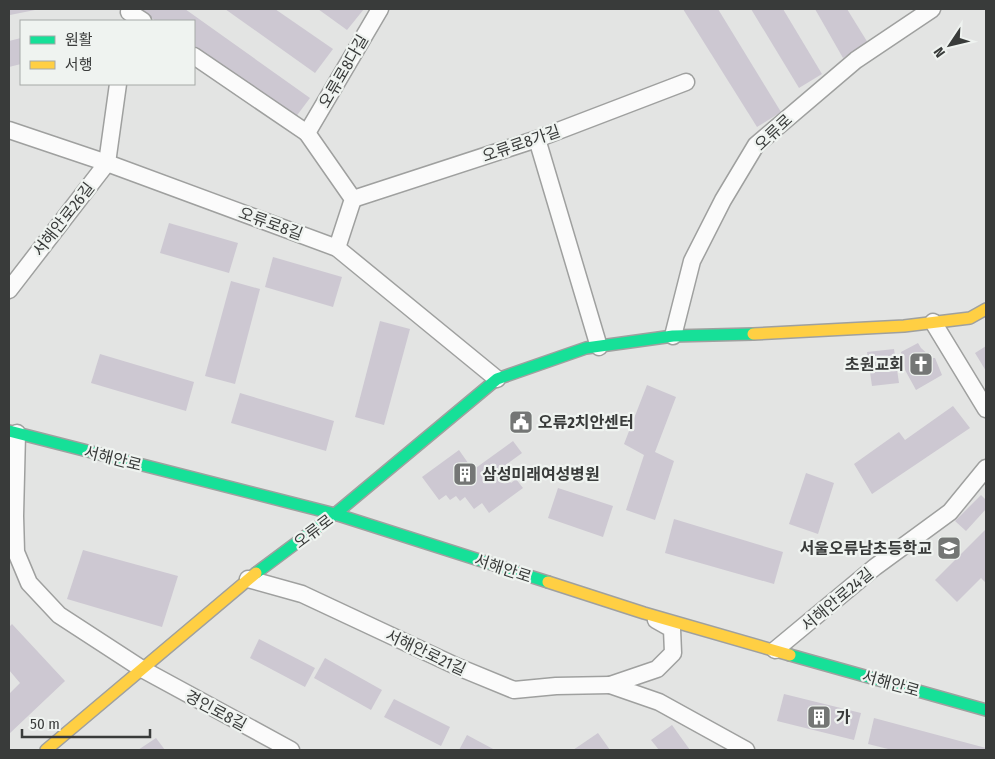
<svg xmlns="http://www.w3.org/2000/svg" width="995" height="759" viewBox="0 0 995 759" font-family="'Fira Sans Condensed','Noto Sans KR',sans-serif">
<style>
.building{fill:#cdc8d2}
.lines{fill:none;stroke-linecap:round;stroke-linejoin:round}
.street-casing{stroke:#9fa09f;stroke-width:19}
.fast-casing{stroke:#9fa09f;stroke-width:14}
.slow-casing{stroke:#9fa09f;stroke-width:14}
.street{stroke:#fbfbfb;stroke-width:16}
.fast{stroke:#16e098;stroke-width:11}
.slow{stroke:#ffcf43;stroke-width:11}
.labels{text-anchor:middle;stroke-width:4.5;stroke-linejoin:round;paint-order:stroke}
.street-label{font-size:16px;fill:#393b3a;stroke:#eff3f0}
.poi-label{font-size:16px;font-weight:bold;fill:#393b3a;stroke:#eff3f0;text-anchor:start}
</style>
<rect width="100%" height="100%" fill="#e3e4e3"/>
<g class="building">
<polygon points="9,9 35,9 35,10 10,15"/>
<polygon points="143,9 185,9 310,98 295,118 194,48 194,21 156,21 141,11"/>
<polygon points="225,9 275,9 333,49 315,73"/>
<polygon points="318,9 364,9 347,30"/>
<polygon points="683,9 718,9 781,112 757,127"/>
<polygon points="751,9 783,9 822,74 799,88"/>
<polygon points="815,9 847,9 868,43 843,58"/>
<polygon points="21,38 21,64 9,67 9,41"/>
<polygon points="169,223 238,243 229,273 160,253"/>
<polygon points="273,257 342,277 333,307 265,287"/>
<polygon points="231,281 260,289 235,384 205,376"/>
<polygon points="380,321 410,329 384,425 355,417"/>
<polygon points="918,343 921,348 932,358 935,358 942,375 916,390 905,370 901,352"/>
<polygon points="986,346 986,371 975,353"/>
<polygon points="894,349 899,383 872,386 867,352"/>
<polygon points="100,354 194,382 186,411 91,383"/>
<polygon points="647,385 676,397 655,452 674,461 655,520 626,510 644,455 624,444"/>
<polygon points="240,393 334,421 326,451 231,423"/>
<polygon points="953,406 970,428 872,494 854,464 899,432 905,440"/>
<polygon points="513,441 522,453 500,469 511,483 516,479 523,488 489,513 482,503 474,509 465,497 460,501 456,496 450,500 446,495 439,500 422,477 459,450 473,470"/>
<polygon points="806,473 834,483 818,534 789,524"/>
<polygon points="558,488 613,506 603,537 548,518"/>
<polygon points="981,495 986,500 986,509 966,531 955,521"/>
<polygon points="674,519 783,552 774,584 665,553"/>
<polygon points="986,529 986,583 981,578 957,602 935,580"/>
<polygon points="83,550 178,576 162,627 67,599"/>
<polygon points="12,624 65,681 9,734 9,694 20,683 9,670 9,627"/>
<polygon points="259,639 315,668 305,687 250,658"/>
<polygon points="325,658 382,690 371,710 314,678"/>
<polygon points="784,694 861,713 854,740 777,721"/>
<polygon points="394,699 450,727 441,746 384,717"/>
<polygon points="874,718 986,748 986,750 892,750 868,744"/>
<polygon points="672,725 690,750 659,750 651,740"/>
<polygon points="598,733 610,750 573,750"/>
<polygon points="467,735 495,750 459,750"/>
<polygon points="156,738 165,750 138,750"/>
</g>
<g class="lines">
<g class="street-casing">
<g id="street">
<polyline points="129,12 143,21"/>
<polyline points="194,56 307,133 353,199 337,248"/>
<polyline points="9,130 107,163 337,248 497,379"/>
<polyline points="307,133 380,9"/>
<polyline points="537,139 599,347"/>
<polyline points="107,163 118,84"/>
<polyline points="353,199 537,139 686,82"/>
<polyline points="9,290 107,163"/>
<polyline points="933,322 986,409"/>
<polyline points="673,336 692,261 723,200 756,145 856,60 932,9"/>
<polyline points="17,433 15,516 16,552 29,583 59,615 142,669 291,750"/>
<polyline points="248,579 302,594 458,667 514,690 556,686 610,685"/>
<polyline points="656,620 672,629 673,653 657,669 610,685 659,702 746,750"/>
<polyline points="775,650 875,567 950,512 986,468"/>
</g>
</g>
<g class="fast-casing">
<g id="fast">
<polyline points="9,431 335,514 548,582"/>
<polyline points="256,573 335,514 497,379 586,348 673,336 753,334"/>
<polyline points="790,655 986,710"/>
</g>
</g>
<g class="slow-casing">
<g id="slow">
<polyline points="753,334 904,326 970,318 986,309"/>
<polyline points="548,582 644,613 790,655"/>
<polyline points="46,750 256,573"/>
</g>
</g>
<use href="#street" class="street"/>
<use href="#fast" class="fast"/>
<use href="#slow" class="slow"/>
</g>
<defs>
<g id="church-square" transform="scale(1.25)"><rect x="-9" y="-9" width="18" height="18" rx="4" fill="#747675" stroke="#eff3f0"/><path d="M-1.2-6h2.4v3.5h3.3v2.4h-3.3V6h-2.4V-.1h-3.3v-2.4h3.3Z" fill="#fff"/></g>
<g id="civic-square" transform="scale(1.25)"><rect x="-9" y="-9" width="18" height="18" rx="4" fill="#747675" stroke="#eff3f0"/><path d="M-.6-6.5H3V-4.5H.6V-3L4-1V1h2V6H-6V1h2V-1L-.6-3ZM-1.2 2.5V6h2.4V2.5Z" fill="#fff"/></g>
<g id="building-square" transform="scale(1.25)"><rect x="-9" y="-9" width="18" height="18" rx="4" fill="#747675" stroke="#eff3f0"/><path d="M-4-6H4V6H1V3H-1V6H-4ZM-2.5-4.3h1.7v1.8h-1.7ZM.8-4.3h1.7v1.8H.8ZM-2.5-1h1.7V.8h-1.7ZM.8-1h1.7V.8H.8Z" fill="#fff"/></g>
<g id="school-square" transform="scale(1.25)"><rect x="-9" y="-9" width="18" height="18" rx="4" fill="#747675" stroke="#eff3f0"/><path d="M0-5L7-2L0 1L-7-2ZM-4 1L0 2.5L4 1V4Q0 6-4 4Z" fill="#fff"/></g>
</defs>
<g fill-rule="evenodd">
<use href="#church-square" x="921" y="364"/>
<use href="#civic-square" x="521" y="422"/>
<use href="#building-square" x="465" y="474"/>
<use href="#school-square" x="949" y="548"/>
<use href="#building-square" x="819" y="717"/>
</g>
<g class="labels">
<g class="street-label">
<text transform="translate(343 71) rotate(-60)" y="6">오류로8다길</text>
<text transform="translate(773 132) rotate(-43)" y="6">오류로</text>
<text transform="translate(521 143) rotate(-19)" y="6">오류로8가길</text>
<text transform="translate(63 219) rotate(-52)" y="6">서해안로26길</text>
<text transform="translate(271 223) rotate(20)" y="6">오류로8길</text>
<text transform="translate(113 458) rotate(14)" y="6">서해안로</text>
<text transform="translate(313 531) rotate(-37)" y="6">오류로</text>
<text transform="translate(503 568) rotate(18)" y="6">서해안로</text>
<text transform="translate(837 599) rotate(-40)" y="6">서해안로24길</text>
<text transform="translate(426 652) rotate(25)" y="6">서해안로21길</text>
<text transform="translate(891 683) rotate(16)" y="6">서해안로</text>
<text transform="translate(216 710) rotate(28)" y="6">경인로8길</text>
</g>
<g class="poi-label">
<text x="904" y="370" text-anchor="end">초원교회</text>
<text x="538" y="428">오류2치안센터</text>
<text x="482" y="480">삼성미래여성병원</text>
<text x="932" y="554" text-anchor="end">서울오류남초등학교</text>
<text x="836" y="723">가</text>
</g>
</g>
<rect width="995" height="759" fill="none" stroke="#393b3a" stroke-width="20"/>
<rect x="20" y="20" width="175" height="65" fill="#eff3f0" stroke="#a6a9a7"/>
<rect x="30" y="36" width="25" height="8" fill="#16e098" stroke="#a6a9a7"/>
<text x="65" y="45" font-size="15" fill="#393b3a">원활</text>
<rect x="30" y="61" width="25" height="8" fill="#ffcf43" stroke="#a6a9a7"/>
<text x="65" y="70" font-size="15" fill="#393b3a">서행</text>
<g transform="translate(950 45) rotate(235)" stroke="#eff3f0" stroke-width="4" paint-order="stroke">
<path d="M0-4L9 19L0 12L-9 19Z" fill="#393b3a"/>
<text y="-8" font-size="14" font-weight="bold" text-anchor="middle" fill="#393b3a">N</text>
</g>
<path d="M22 729v8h128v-8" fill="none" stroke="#393b3a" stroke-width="2.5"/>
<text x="30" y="729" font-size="15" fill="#393b3a" stroke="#eff3f0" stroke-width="4" paint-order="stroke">50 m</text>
</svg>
